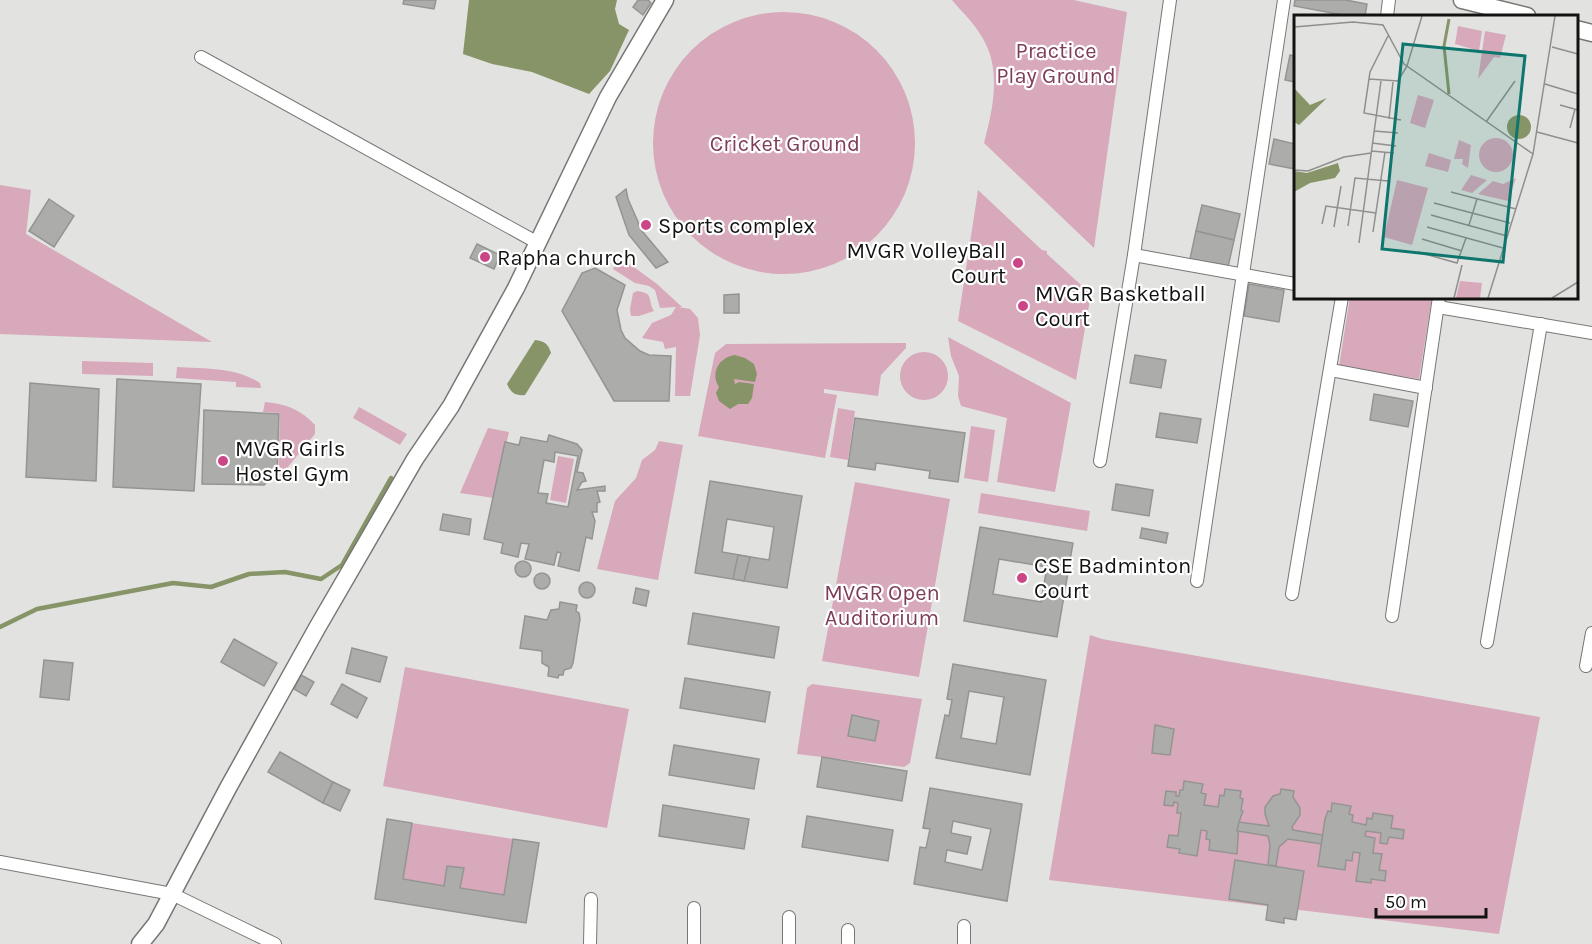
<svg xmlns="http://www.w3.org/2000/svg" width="1592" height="944" viewBox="0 0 1592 944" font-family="Karla,sans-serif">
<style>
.green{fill:#d8a8bb}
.water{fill:#869467}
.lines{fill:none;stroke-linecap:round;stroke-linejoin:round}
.stream{stroke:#869467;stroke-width:4.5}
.building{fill:#acadaa;stroke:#949592;stroke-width:1.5;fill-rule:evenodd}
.street-casing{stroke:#777875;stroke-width:14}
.secondary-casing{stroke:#777875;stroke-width:19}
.street{stroke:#fff;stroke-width:12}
.secondary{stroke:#fff;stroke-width:16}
.poi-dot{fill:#cb4687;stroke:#fff;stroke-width:2}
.labels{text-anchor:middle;stroke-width:4.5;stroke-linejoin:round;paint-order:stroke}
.park-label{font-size:22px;fill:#7e3d5a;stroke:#fff}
.poi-label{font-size:22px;fill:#121211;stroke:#fff;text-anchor:start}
.inset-river{fill:none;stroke:#869467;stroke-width:3}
.inset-road{fill:none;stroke:#8f8f8d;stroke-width:1.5}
.view{fill:#0f766e;fill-opacity:0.15;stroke:#0f766e;stroke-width:3}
.inset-edge{fill:none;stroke:#121211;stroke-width:3}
</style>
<rect width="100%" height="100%" fill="#e2e3e0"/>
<g class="green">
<path d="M 952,0 L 1074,0 L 1127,12 L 1094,248 L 984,143 C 993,109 1002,69 982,37 C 974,23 962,12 952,0 Z"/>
<circle cx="784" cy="143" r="131"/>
<polygon points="0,185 31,190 26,234 212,342 0,334"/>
<polygon points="978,190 1042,250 1047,251 1047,254 1091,294 1076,380 958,321"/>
<polygon points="620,257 657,284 682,307 678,307 690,309 698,318 700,335 690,396 675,396 676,347 665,349 663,342 642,338 652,323 671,315 676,307 660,308 655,290 649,286 635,283 613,269"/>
<path d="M 637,291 C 655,293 647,300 654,311 L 639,316 L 631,316 L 630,309 L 633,293 Z"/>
<polygon points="1350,297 1432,297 1419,379 1339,366"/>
<polygon points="948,337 1071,403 1055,492 997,482 1007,418 961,406 958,396 959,376 951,356"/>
<polygon points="906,343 906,348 881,375 878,396 824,389 824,393 837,395 825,458 698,436 715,353 726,344"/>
<circle cx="924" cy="376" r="24"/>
<polygon points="82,361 153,363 153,376 82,374"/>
<path d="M 177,367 C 205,369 236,367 260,383 L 261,388 L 236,387 L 236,382 L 176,378 Z"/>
<path d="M 265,402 C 284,403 302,410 315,425 L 315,434 L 278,479 L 280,413 L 263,412 Z"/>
<polygon points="359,407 407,434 400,445 353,418"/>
<polygon points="838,408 855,411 848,460 830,457"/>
<polygon points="971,426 995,430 988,482 964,478"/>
<polygon points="488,428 509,432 494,498 460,493"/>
<polygon points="659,441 683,445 658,580 597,569 615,501 636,478 642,460 655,450"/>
<polygon points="558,456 574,459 566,503 550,500"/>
<polygon points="855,482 950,499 919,677 822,661"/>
<polygon points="981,493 1090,511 1087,531 978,513"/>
<polygon points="1090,635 1102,639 1540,717 1499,934 1049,880"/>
<polygon points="405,667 629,709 607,828 383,786"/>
<polygon points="812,684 922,699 910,763 904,767 797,754 807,688"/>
<polygon points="412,823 513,839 504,895 460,888 464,869 447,866 444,886 403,879"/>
</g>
<g class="water">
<polygon points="469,0 617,0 615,9 619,24 629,30 610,71 589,94 532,72 492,64 463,54"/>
<path d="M 535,340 C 545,341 548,344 551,353 L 525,395 C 515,396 511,393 507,384 Z"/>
<path d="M 735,355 L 745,358 L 754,364 L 757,374 L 755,382 L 734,379 L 735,384 L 739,382 L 754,384 L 752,398 L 748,404 L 738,404 L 730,409 L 719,401 L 716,393 L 719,387 C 710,373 719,357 735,355 Z"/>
</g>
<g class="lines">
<polyline class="stream" points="0,627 37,609 173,583 211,587 249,574 285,572 321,579 342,565 391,478"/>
</g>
<g class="building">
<polygon points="404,0 436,0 434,9 403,4"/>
<polygon points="638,0 648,0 651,3 643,15 633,7"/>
<polygon points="1295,0 1346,0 1367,4 1365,16 1348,16 1294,6"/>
<polygon points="1290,55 1295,56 1295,82 1285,80"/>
<polygon points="1274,139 1295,144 1295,169 1269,164"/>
<polygon points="626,189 628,199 642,231 668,262 656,268 629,235 616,197"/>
<polygon points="49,199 74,216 54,247 29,231"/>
<polygon points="1202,205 1240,214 1234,240 1196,231"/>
<polygon points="1196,231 1234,240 1228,267 1190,259"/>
<polygon points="477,244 500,255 494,269 470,258"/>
<polygon points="595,268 625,285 617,310 621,330 625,338 640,351 649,355 671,356 669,401 614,401 562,311 582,273"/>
<polygon points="1249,284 1284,290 1279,322 1244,316"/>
<polygon points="739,294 739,313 724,313 724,295"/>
<polygon points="1135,355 1166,360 1161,388 1130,383"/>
<polygon points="117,379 201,384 194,491 113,487"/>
<polygon points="30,383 99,389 96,481 26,477"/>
<polygon points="1374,394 1413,401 1408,427 1370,420"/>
<polygon points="204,410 279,414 277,473 264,485 202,484"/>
<polygon points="1160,413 1201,419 1197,443 1156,437"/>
<polygon points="855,418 965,433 958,482 929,478 930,471 884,464 876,463 875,470 848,466"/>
<path d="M 549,435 L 577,444 L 582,450 L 577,472 L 583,473 L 586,481 L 582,482 L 577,490 L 605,486 L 605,491 L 597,491 L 600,502 L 597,503 L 597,512 L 592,512 L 595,521 L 592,539 L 586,537 L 579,571 L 558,566 L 561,553 L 557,552 L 554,565 L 525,559 L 529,544 L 521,543 L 518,557 L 501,553 L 503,543 L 484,539 L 505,442 L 519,445 L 521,437 L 547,442 ZM 555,452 L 578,456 L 568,507 L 546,503 L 548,494 L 538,493 L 544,460 L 554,462 Z"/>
<path d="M 710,481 L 802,496 L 787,588 L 695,573 ZM 727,519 L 774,527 L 769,560 L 722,552 Z"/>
<polygon points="1116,484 1153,490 1149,516 1112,510"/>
<polygon points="443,514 471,519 469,535 440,530"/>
<path d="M 980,527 L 1073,543 L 1057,637 L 964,621 ZM 999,559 L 1047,567 L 1041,602 L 993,594 Z"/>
<polygon points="1142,528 1168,533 1166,543 1140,538"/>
<polygon points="738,555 750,557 744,581 733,579"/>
<circle cx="523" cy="569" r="8"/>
<circle cx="542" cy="581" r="8"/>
<circle cx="587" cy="590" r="8"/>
<polygon points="636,588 649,591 646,606 633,603"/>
<polygon points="560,602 577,605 576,611 579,613 580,619 573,663 571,668 564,670 563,675 559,675 558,678 548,676 549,667 542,663 542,651 520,648 525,616 547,620 551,610 559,609"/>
<polygon points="693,613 779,627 774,658 688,644"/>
<polygon points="234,639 277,663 264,686 221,662"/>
<polygon points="352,648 387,657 380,682 346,673"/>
<polygon points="44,660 73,663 69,700 40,697"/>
<path d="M 953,664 L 1046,680 L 1030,775 L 936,758 L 945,715 L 949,716 L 952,700 L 947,699 ZM 969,691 L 1004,697 L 996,744 L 961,738 Z"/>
<polygon points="301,675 314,682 306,696 294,689"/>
<polygon points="685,678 770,692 765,722 680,708"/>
<polygon points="342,684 367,698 357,718 331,704"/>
<polygon points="852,715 879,721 875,741 848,736"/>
<polygon points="1155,725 1174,729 1170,755 1152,753"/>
<polygon points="674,745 759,759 754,789 669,775"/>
<polygon points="280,752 333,782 323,803 268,772"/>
<polygon points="822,757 907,771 902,801 817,787"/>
<polygon points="1184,781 1203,784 1201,793 1206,794 1204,805 1218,807 1220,795 1224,796 1225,789 1241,791 1240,798 1243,799 1241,810 1243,811 1239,822 1237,854 1209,850 1210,840 1206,839 1207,831 1201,830 1197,856 1179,853 1180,849 1167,847 1169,835 1178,836 1181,813 1177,813 1178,803 1174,802 1173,806 1164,805 1166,791 1176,792 1176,796 1179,796 1180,790 1183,790"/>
<polygon points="333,782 350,790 340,811 323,803"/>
<path d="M 930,788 L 1022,804 L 1007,901 L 914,884 L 920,847 L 926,848 L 930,829 L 923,828 ZM 953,821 L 991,829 L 982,870 L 945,862 L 947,850 L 967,854 L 971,837 L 951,833 Z"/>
<polygon points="1281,789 1294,791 1293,797 1300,808 1300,815 1292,827 1293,830 1323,835 1322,844 1288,839 1279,847 1276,866 1268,865 1270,845 1268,836 1237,831 1239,822 1269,826 1265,814 1265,807 1273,796 1280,794"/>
<polygon points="1332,803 1351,806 1349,814 1353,815 1352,822 1366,825 1367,818 1372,819 1373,813 1393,816 1391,828 1404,830 1403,839 1389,837 1387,844 1380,843 1381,833 1366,831 1365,836 1375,838 1373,853 1382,854 1379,870 1386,871 1385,881 1371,879 1371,883 1356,881 1360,853 1353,852 1352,861 1346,860 1345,870 1318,866 1325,819 1328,811 1331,812"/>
<polygon points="663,805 749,819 744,849 659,836"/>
<polygon points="807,816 893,830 888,861 802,847"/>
<polygon points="387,819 412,823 403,879 444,886 447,866 464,868 460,888 504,895 513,839 539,843 526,923 375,899"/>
<polygon points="1235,860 1304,871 1296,920 1284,918 1284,923 1266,920 1268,905 1229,899"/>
</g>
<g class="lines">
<g class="street-casing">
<g id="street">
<polyline points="1387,16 1389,0"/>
<polyline points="201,57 538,243"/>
<polyline points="1134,255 1295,284"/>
<polyline points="1438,307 1592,333"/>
<polyline points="1331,370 1426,388"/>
<polyline points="1100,461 1134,255 1170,0"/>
<polyline points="1197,581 1284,0"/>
<polyline points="1292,594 1342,297"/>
<polyline points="1392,616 1439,297"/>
<polyline points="1487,642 1541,324"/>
<polyline points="1586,666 1592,633"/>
<polyline points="0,862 172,894 275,944"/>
<polyline points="848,930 848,944"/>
<polyline points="590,944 591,899"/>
<polyline points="694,944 694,908"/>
<polyline points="789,944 789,917"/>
<polyline points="964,944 964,926"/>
</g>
</g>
<g class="secondary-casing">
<g id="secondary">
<polyline points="1462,0 1527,16"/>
<polyline points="1576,29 1592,33"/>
<polyline points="140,944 156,924 228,788 317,628 415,459 451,406 516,288 608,97 665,0"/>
</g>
</g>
<use href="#street" class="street"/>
<use href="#secondary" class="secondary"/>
</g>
<g class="poi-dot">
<circle cx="646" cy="225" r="6"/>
<circle cx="485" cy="257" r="6"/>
<circle cx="1018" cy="263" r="6"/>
<circle cx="1023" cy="306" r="6"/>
<circle cx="223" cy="461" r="6"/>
<circle cx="1022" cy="578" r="6"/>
</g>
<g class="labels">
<g class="park-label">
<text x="1056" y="58">Practice<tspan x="1056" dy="25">Play Ground</tspan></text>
<text x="785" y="151">Cricket Ground</text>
<text x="882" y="600">MVGR Open<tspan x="882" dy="25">Auditorium</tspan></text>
</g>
<g class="poi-label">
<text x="658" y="233">Sports complex</text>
<text x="1006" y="258" text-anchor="end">MVGR VolleyBall<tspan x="1006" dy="25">Court</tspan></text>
<text x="497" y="265">Rapha church</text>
<text x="1035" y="301">MVGR Basketball<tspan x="1035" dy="25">Court</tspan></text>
<text x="235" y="456">MVGR Girls<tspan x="235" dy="25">Hostel Gym</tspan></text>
<text x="1034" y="573">CSE Badminton<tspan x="1034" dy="25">Court</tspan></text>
</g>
</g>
<g transform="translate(1294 15)">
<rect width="284" height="284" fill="#e2e3e0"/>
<path d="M 164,11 L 188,16 L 185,36 L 161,29 ZM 191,16 L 212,20 L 206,43 L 200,42 L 184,64 ZM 124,80 L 140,85 L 131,113 L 116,108 ZM185 140a17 17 0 1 1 34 0a17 17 0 1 1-34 0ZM 165,125 L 177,130 L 174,153 L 168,149 L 169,144 L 160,144 ZM 135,138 L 157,145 L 154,157 L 131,151 ZM 177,160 L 193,165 L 178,178 L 167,175 ZM 222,163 L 214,186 L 184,179 L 199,166 L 209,169 ZM 103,165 L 134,173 L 118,230 L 90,222 ZM 166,266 L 188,268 L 186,283 L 162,283 Z" fill="#d8a8bb"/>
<path d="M 0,73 L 16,90 L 33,83 L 5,110 L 0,107 ZM213 112a12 12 0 1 1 24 0a12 12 0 1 1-24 0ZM 44,148 L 46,156 L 41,163 L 16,168 L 0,177 L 0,156 L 13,158 Z" fill="#869467"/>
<path class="inset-river" d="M 155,79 L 150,31 L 155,4"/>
<path class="inset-road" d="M 0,12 L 59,7 L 89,10 L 110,49 L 239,139M 94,21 L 76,57 L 70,98 L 107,105M 258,32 L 284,39M 75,64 L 104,66 L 113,51 L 128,1M 251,69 L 284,79M 266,90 L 284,95M 95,104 L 99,67M 192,107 L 221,66M 276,113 L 281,94M 80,116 L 104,118M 243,117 L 284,128M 78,128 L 102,131M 77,136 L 100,138M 0,155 L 14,156 L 50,142 L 77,138M 157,177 L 222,194M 140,188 L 216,208M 137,200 L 213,221M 28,209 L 32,191 L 82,198M 175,210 L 183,184M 54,211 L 61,163 L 94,166M 40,212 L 47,171M 133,212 L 209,233M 79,217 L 91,137M 128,224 L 168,236M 65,228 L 87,66M 124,237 L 163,248 L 172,223M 160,283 L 168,250M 194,283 L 239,139 L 261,1M 258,283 L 284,267"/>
<path class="view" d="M 109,29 L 231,41 L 209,247 L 88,234 Z"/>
<rect width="284" height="284" class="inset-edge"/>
</g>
<path d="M1376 908v9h110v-9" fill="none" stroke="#121211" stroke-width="3"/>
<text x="1385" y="908" font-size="18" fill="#121211" stroke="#ffffff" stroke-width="4.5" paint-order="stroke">50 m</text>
</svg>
